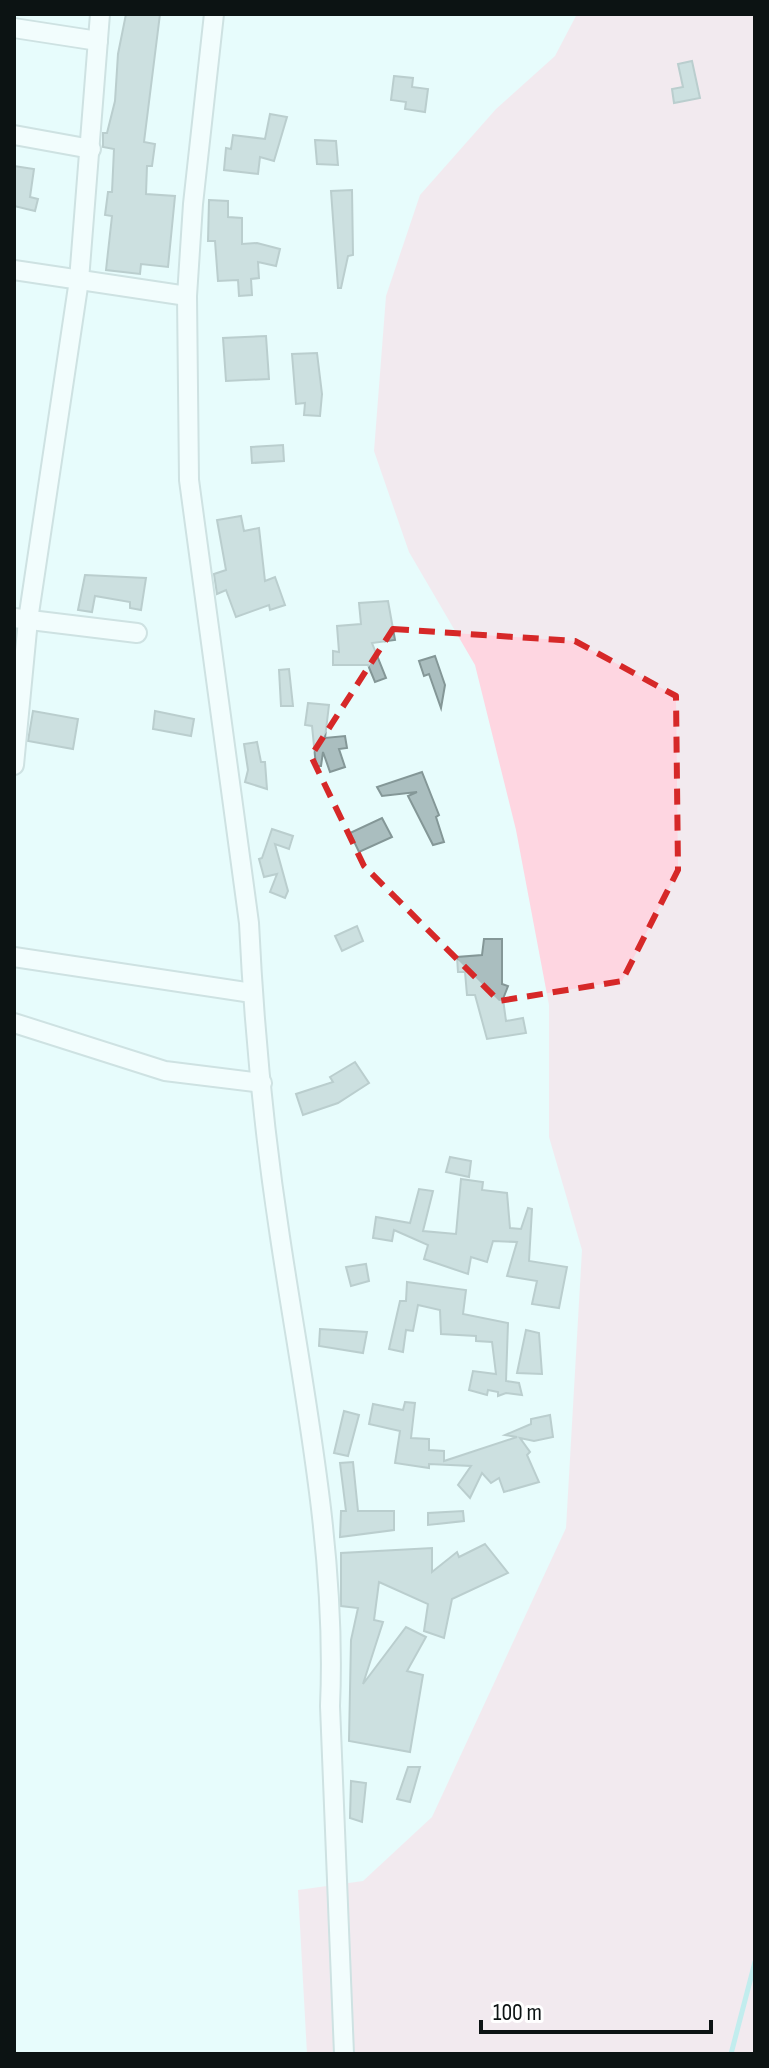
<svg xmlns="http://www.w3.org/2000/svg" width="769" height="2068" viewBox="0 0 769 2068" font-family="'Sofia Sans Condensed',sans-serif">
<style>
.green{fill:#fed6e1}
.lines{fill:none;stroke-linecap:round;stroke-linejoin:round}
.stream{stroke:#96dbdd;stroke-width:5}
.building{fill:#aabebf;stroke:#849797;stroke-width:2}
.street-casing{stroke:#afc3c4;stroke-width:22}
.street{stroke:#fff;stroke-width:18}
.marked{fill:none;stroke:#d62828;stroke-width:6;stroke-dasharray:16 10;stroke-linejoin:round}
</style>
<rect width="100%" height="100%" fill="#e7fcfc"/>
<polygon class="green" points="577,14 755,14 755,2054 307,2054 298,1890 363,1881 432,1817 566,1528 582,1250 549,1137 549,1005 516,830 475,665 409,552 374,451 386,296 420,195 496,109 555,56"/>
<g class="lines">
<polyline class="stream" points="731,2054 755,1962"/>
</g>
<g class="building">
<polygon points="126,14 160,14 144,142 155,144 152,166 147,166 146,194 175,196 168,267 141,264 140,274 106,270 112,216 105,215 108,192 112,192 114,149 103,147 103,133 107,133 115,101 118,54"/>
<polygon points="692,61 700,98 674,103 672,89 683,87 678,64"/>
<polygon points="394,76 413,78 412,87 428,89 425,112 405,109 406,102 391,100"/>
<polygon points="270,114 287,117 274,161 260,157 258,174 224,170 226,148 231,149 233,135 265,139"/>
<polygon points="315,140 336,141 338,165 317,164"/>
<polygon points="14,166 34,169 30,197 38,199 35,211 14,206"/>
<polygon points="352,190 353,255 348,256 341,288 338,288 331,191"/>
<polygon points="209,200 228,201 228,217 242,218 242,244 257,243 280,249 276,266 258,262 259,278 251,279 252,295 239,296 238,280 218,281 215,241 208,241"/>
<polygon points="266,336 269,379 226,381 223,338"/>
<polygon points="317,353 322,394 320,416 304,415 305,403 296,404 292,354"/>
<polygon points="283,445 284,461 252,463 251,447"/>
<polygon points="241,516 244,531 259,528 265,581 275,577 285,605 270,610 269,605 236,617 226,590 217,594 214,574 226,570 217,520"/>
<polygon points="85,575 146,578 141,610 130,608 130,602 95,596 92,612 78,610"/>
<polygon points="388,601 395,640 372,643 386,678 375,682 368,665 333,665 333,651 339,652 337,626 361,624 359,603"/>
<polygon points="435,656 445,685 441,708 429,674 424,676 419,661"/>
<polygon points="289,669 293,706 281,706 279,670"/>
<polygon points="308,703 329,705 325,738 345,736 347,748 339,749 345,767 330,772 323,752 321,766 316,766 312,726 305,725"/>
<polygon points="33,711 78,719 73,749 28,741"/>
<polygon points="155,711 194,719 191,736 153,729"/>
<polygon points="257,742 261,762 265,762 267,789 245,782 248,770 244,744"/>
<polygon points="422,772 439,815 436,817 444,842 433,845 408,796 417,792 382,796 377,787"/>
<polygon points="382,818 392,837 359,852 350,833"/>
<polygon points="272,829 293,836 289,849 275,844 288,891 285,898 270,892 277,874 264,877 259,859 262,858"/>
<polygon points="357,926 363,941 342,951 335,936"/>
<polygon points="484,939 502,939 502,984 508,986 503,999 506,1021 523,1018 526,1033 487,1039 475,995 467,995 465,972 458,972 457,957 482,955"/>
<polygon points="355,1062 369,1083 338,1103 303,1115 296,1094 333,1082 330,1077"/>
<polygon points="450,1157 471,1161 469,1177 446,1172"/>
<polygon points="461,1179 483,1182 482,1190 507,1193 510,1228 521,1229 528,1208 532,1209 529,1261 567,1267 559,1308 532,1304 537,1281 507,1276 517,1242 493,1241 487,1262 471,1257 468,1274 424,1259 428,1245 394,1230 392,1241 373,1238 376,1217 410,1223 419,1189 433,1191 423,1231 456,1234"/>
<polygon points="366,1264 369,1281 351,1286 346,1267"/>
<polygon points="407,1282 466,1290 463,1314 508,1323 506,1381 519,1383 522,1395 506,1393 498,1396 498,1392 488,1390 487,1395 469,1390 473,1371 496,1374 492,1342 476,1341 476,1336 441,1334 440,1310 418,1305 413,1331 406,1330 403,1352 389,1349 400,1301 406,1301"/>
<polygon points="320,1329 367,1332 363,1353 319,1346"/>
<polygon points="526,1330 539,1333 542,1374 517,1373"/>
<polygon points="405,1402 415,1403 411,1438 429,1439 429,1450 444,1451 444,1461 517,1437 505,1435 531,1424 531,1419 550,1415 553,1437 534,1441 520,1438 530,1452 527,1455 539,1482 504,1492 499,1478 491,1483 482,1473 470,1498 458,1485 471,1466 429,1464 429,1468 395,1463 400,1431 369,1424 373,1404 403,1410"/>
<polygon points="344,1411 359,1415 348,1456 334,1453"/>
<polygon points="353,1462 358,1511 394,1511 394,1530 340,1537 341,1511 346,1511 340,1463"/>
<polygon points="463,1511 464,1521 428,1525 428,1513"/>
<polygon points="485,1544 508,1573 452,1599 444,1638 424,1631 428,1604 379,1582 374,1620 383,1622 363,1684 406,1627 426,1637 407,1671 423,1675 410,1752 349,1741 351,1640 358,1608 341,1606 341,1553 432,1548 432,1572 457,1552 459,1557"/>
<polygon points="408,1767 420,1767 410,1802 397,1799"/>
<polygon points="351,1781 366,1783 362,1822 350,1818"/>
</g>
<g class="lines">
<g class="street-casing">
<g id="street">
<path d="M 214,14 L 193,204 L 187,296 L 189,480 L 249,923 C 254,1028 264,1133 280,1237 C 303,1391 337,1549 330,1706 L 344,2054"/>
<polyline points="14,28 98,41"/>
<polyline points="14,135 91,149"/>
<polyline points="14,270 187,296"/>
<polyline points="14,618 137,633"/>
<polyline points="14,765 28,620 79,280 100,14"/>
<polyline points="14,957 252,993"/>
<polyline points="14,1023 165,1071 262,1083"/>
</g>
</g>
<use href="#street" class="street"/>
</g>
<path d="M0 0H769V2068H0ZM 393,629 L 575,641 L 676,696 L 678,870 L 622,981 L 499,1001 L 364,866 L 311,756 Z" fill="#e7fcfc" fill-opacity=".55" fill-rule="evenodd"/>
<path class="marked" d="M 393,629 L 575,641 L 676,696 L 678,870 L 622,981 L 499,1001 L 364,866 L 311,756 Z"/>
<rect width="769" height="2068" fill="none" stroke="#0c1313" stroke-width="32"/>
<path d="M481 2020v12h230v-12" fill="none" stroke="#0c1313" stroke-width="4"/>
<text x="493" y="2020" font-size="24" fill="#0c1313" stroke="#ffffff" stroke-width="6" paint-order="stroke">100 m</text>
</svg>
